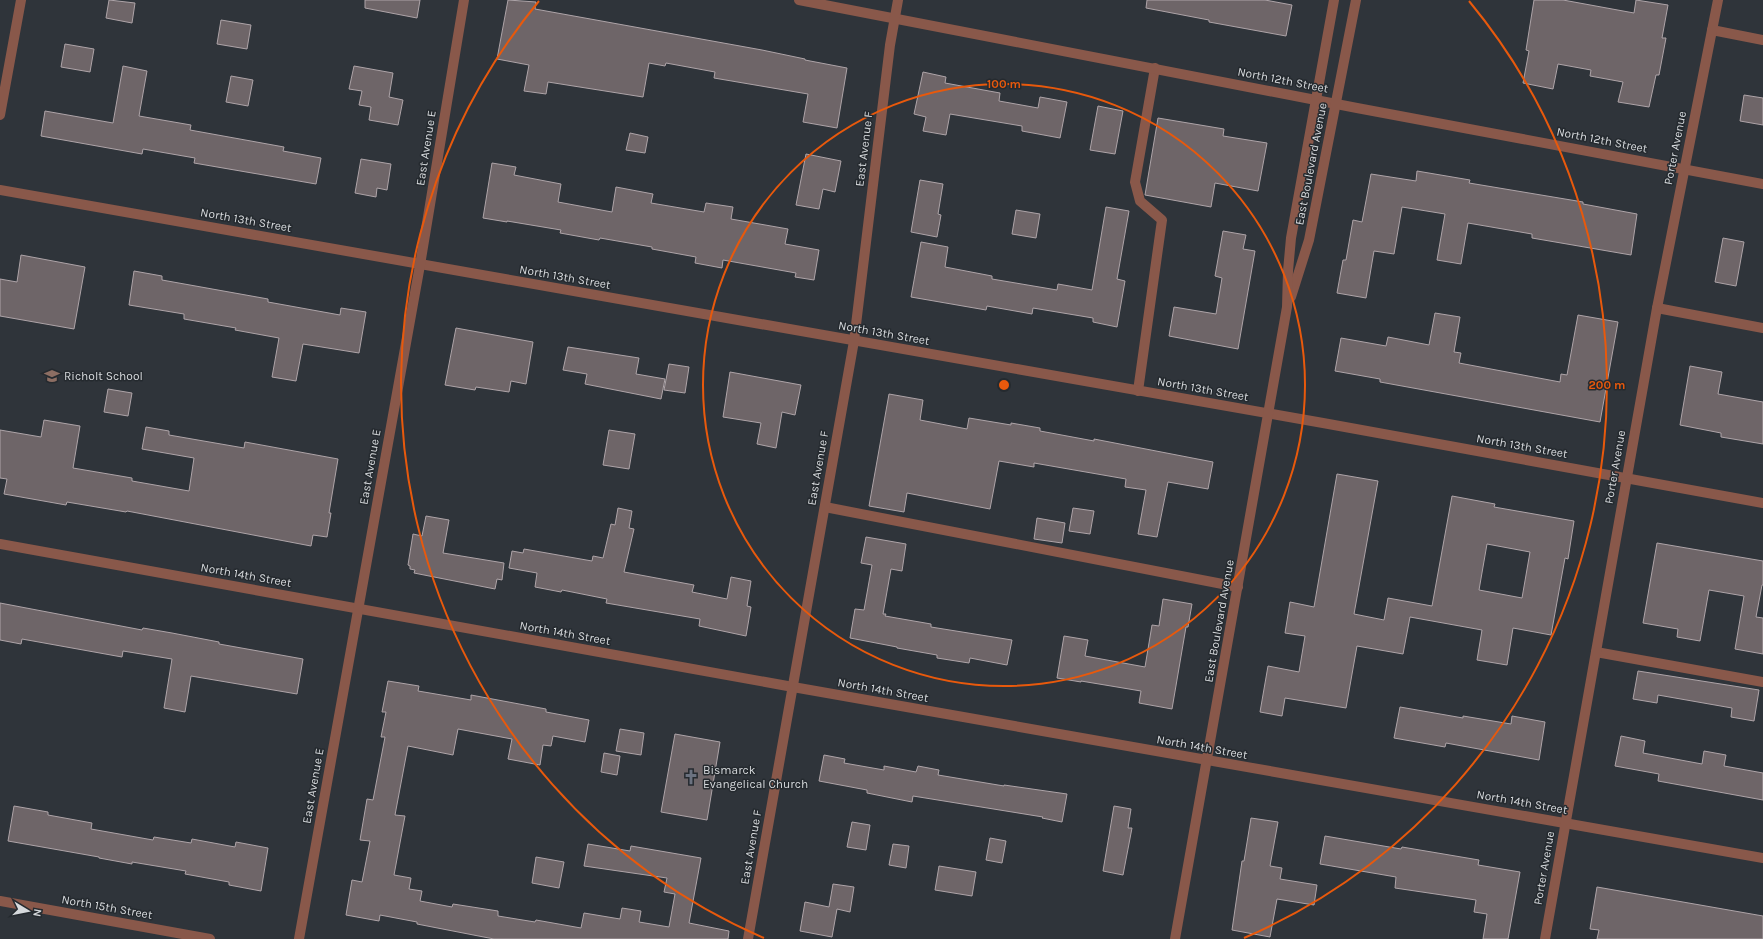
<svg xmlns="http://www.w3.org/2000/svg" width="1763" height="939" viewBox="0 0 1763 939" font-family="Karla,sans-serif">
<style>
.building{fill:#6e6568;stroke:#aea4a8;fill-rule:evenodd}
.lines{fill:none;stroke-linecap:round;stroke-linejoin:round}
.service{stroke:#89584a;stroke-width:10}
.minor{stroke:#89584a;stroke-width:10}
.ring{fill:none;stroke:#e8590c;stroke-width:2}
.labels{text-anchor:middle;stroke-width:3;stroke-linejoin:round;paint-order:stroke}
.street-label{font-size:12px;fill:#d6d9dc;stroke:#252a2f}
.poi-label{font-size:12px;fill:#d6d9dc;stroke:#252a2f;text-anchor:start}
.centre{fill:#e8590c;stroke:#252a2f;stroke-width:2}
.ring-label{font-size:12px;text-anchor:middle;font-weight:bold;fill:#e8590c;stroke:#252a2f;stroke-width:3;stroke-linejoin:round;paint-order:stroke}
</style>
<rect width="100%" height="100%" fill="#2f343a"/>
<g class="building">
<polygon points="109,0 135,3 132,23 106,18"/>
<polygon points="365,0 420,0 417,18 365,8"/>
<polygon points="508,0 536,2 535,9 762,50 805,59 805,60 847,68 837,128 803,122 808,94 714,78 715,72 666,63 665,66 649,63 643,97 548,82 546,94 524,91 529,65 497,59"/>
<polygon points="1147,0 1265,0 1292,5 1286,36 1209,22 1209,20 1146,8"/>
<polygon points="1534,0 1563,0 1634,13 1636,0 1668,5 1662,38 1666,38 1659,75 1656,75 1649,107 1618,102 1623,82 1590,76 1591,70 1558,64 1553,89 1523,83 1529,51 1526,50"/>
<polygon points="221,20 251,25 247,49 217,44"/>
<polygon points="65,44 94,49 90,72 61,67"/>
<polygon points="123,66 147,71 139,116 191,125 190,130 284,147 283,151 321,158 316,184 194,163 195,158 143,149 142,154 41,136 45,111 113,123"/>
<polygon points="354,66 393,73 389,97 403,100 398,125 369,120 371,107 359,105 362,91 349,89"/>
<polygon points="923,72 946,77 945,83 1000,93 999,101 1038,108 1040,97 1067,102 1060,138 1022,131 1022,126 950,114 946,135 923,131 926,117 914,114"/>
<polygon points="231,76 253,80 248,106 226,102"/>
<polygon points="1744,95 1763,98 1763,125 1740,121"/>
<polygon points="1098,106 1123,111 1115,154 1090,150"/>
<polygon points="1158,118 1224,129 1223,136 1267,143 1258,191 1215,183 1211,207 1145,195"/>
<polygon points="630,133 648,137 645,153 626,150"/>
<polygon points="806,154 841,161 835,192 823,189 819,209 796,205"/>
<polygon points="361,159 391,164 387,190 377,188 376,197 355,193"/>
<polygon points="492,163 516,167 514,175 561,184 558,202 612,212 616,187 653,194 651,203 704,212 706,203 733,207 731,219 788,229 785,244 819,250 814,280 795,277 796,273 723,260 722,268 695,263 696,257 652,249 652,247 600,238 599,240 560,233 561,230 507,221 507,222 483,218"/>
<polygon points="1417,171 1470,180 1469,183 1583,202 1583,204 1637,214 1631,255 1532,238 1532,234 1468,223 1461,264 1437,260 1445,214 1402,207 1394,254 1374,251 1366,298 1337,293 1343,260 1346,260 1353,220 1362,222 1371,174 1416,181"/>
<polygon points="920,180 943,184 938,214 941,215 937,237 911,232"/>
<polygon points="1106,207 1129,211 1117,279 1125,281 1117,327 1093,322 1093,318 1033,308 1032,314 987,306 986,310 911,297 921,242 948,247 945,267 992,276 992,279 1057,290 1058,284 1092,290"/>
<polygon points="1016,210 1040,214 1036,238 1012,234"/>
<polygon points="1223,231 1246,235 1243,249 1255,251 1238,349 1169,336 1174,307 1216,314 1222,278 1215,276"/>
<polygon points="1723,238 1744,242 1736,286 1715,282"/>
<polygon points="21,255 85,267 74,329 0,316 0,279 17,282"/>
<polygon points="134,271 162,276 162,280 268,299 268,302 340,315 341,308 366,312 359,353 303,344 296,381 272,377 279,338 235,330 236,328 184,319 184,314 129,305"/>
<polygon points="1435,313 1460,317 1454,352 1461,353 1459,363 1560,382 1561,374 1567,375 1578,315 1618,322 1600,422 1380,382 1380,379 1335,371 1341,338 1386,346 1388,337 1429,345"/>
<polygon points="456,328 533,342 526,384 511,381 509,392 476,387 475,390 445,385"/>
<polygon points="568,347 639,358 636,374 665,379 661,399 585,384 587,374 563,370"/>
<polygon points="669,364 689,367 685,393 664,390"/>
<polygon points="1690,366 1722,372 1718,394 1763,402 1763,444 1721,437 1721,433 1680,425"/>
<polygon points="730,372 801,385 795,415 782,412 776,448 757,444 761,423 723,417"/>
<polygon points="108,389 132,393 128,416 104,412"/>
<polygon points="889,394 923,400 920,420 967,429 969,418 1011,425 1011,423 1040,428 1040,431 1094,441 1094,439 1213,462 1208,489 1168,482 1157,537 1138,534 1146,490 1125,487 1126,479 1034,463 1034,467 999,461 990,509 907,493 904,512 869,506"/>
<polygon points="44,420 80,426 73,468 132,478 132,481 189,491 194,458 142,449 146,427 169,431 169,435 244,448 245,442 338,459 329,513 331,513 327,537 313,535 311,546 127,511 126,512 67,502 66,505 4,494 7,479 0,478 0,430 41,437"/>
<polygon points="609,430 635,434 629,469 603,465"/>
<path d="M 1337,474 L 1378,481 L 1354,614 L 1384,620 L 1388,598 L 1432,606 L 1452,496 L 1495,504 L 1494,507 L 1574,521 L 1568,559 L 1565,558 L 1551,635 L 1513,628 L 1507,665 L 1477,660 L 1482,630 L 1410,617 L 1403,654 L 1357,646 L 1346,708 L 1285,698 L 1282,716 L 1260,712 L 1268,666 L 1299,672 L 1305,636 L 1285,633 L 1290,602 L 1314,607 ZM 1487,544 L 1530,552 L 1522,598 L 1479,590 Z"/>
<polygon points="618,508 632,511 629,528 634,529 624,572 694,585 692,592 727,599 731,577 751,581 747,606 751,607 746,636 699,626 700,619 606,603 607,599 562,590 561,592 535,587 537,573 509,568 512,551 523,553 524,549 592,561 593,556 603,558 611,524 615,525"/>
<polygon points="1073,508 1094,511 1090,534 1069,531"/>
<polygon points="426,516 449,520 443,553 504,563 502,580 497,579 495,589 414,573 415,570 410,569 410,566 408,565 413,534 422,536"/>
<polygon points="1037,518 1065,523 1062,543 1034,539"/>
<polygon points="866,537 906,544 902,571 891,569 883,614 886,614 885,616 931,624 931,627 1012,640 1007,665 970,658 969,663 937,658 937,655 897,648 897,647 850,638 855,609 864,610 872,565 861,563"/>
<polygon points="1657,543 1763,561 1763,585 1762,585 1756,617 1763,618 1763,654 1735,649 1744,596 1709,590 1700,641 1677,637 1678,629 1643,623"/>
<polygon points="1163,599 1192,604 1188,627 1186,627 1172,709 1139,703 1141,691 1081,681 1081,682 1057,678 1064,636 1088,640 1085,656 1145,667 1152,625 1159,626"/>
<polygon points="0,603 142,630 143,628 172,633 219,642 219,644 303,659 297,694 191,676 185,712 164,708 172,659 123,651 122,657 22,639 21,644 0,640"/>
<polygon points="1638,671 1759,690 1754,721 1731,717 1732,708 1658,695 1657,703 1633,699"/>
<polygon points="388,681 419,686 418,691 471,700 471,695 546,709 546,712 589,720 585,742 553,736 551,746 543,745 540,765 508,759 512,739 458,729 453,755 408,746 395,815 405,816 394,875 411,878 409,889 422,891 420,901 452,907 453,904 498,911 498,916 535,922 536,920 581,928 584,913 620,919 622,908 641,911 639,922 669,927 675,894 664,892 667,878 584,866 588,844 630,851 631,846 701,858 689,923 729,931 728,939 494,939 417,924 417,922 380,915 379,921 346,915 352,880 362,882 370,841 360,840 367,799 373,800 385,737 381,737 386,712 382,712"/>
<polygon points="1400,707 1463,718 1463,716 1511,724 1512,716 1545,722 1539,760 1446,743 1445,747 1394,738"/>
<polygon points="620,729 644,733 641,755 616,751"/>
<polygon points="675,734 720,742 707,820 661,812"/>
<polygon points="1621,736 1645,741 1643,753 1702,764 1704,751 1726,755 1724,766 1763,773 1763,800 1658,781 1659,774 1615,766"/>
<polygon points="604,753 620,756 617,775 601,772"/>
<polygon points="824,755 845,759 844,763 884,770 884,766 916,772 918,766 939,770 938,775 1004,786 1004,785 1067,794 1062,822 1042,818 1043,817 913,796 912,802 867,793 867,790 819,781"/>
<polygon points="14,806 48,812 48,815 92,823 91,829 153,840 154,837 191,843 192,839 235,847 236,842 268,848 261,891 229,885 229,882 185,874 186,871 132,862 132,864 99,858 99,857 8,841"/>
<polygon points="1114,806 1131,809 1128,828 1132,828 1123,875 1103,871"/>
<polygon points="1251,818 1278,822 1270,866 1282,868 1280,879 1317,885 1314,905 1277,899 1270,937 1232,930 1242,861 1244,861"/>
<polygon points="852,822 870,825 866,850 847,847"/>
<polygon points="1325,836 1401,849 1402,847 1479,860 1478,865 1520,872 1508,939 1483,939 1487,914 1474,912 1476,900 1395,888 1396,877 1320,864"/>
<polygon points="990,838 1006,841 1002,863 986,860"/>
<polygon points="893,844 909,846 906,868 889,865"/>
<polygon points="536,857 564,862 559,888 532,883"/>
<polygon points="939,866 976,872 972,896 935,890"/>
<polygon points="833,884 854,887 850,912 837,909 832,937 800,931 805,902 829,907"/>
<polygon points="1597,887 1763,916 1763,939 1597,939 1599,930 1590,929"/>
</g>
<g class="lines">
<g class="service">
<polyline points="1712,30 1763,40"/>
<polyline points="1657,308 1763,328"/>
<polyline points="1138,391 1162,220 1140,201 1135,182 1155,68"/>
<polyline points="825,507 1238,587"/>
<polyline points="1596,652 1763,682"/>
</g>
<g class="minor">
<polyline points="799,0 1357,108 1763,184"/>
<polyline points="0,115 21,0"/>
<polyline points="0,190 1323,423 1763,503"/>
<polyline points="1291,297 1309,240 1356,0"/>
<polyline points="0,544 793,687 1763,858"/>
<polyline points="0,901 210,939"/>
<polyline points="299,939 420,265 464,0"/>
<polyline points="748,939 854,341 890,45 898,0"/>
<polyline points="1175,939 1287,307 1288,271 1291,238 1334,0"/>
<polyline points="1545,939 1657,308 1718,0"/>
</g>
</g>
<g class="ring">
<circle cx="1004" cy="385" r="301"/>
<path d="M764 938A603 603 0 0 1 539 1M1469 1A603 603 0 0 1 1244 938"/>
</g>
<defs>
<g id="school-bare" transform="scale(1.2)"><path d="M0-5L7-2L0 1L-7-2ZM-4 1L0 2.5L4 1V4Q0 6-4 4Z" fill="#8d6e63" stroke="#252a2f" stroke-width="2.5" paint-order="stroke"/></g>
<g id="church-bare" transform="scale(1.2)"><path d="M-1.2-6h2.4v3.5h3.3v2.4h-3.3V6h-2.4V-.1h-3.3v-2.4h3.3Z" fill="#6b7280" stroke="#252a2f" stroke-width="2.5" paint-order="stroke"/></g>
</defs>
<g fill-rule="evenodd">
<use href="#school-bare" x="52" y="376"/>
<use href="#church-bare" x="691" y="777"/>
</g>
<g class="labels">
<g class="street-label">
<text transform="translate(1283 80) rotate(11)" y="4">North 12th Street</text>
<text transform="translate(1602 140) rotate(11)" y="4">North 12th Street</text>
<text transform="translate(426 148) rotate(-81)" y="4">East Avenue E</text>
<text transform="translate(1675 148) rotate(-79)" y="4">Porter Avenue</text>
<text transform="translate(864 149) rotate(-83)" y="4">East Avenue F</text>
<text transform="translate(1311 164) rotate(-79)" y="4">East Boulevard Avenue</text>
<text transform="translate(246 220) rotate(10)" y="4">North 13th Street</text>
<text transform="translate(565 277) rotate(10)" y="4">North 13th Street</text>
<text transform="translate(884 333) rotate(10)" y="4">North 13th Street</text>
<text transform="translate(1203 389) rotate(10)" y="4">North 13th Street</text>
<text transform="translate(1522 446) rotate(10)" y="4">North 13th Street</text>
<text transform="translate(370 467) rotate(-80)" y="4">East Avenue E</text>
<text transform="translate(1615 467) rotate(-80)" y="4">Porter Avenue</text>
<text transform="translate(818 468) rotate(-80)" y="4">East Avenue F</text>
<text transform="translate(246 575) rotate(10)" y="4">North 14th Street</text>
<text transform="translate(1219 621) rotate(-80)" y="4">East Boulevard Avenue</text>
<text transform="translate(565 633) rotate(10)" y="4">North 14th Street</text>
<text transform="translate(883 690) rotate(10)" y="4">North 14th Street</text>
<text transform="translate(1202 747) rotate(10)" y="4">North 14th Street</text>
<text transform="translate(313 786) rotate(-80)" y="4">East Avenue E</text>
<text transform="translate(1522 802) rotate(10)" y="4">North 14th Street</text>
<text transform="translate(751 847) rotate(-80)" y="4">East Avenue F</text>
<text transform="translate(1544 868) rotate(-80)" y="4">Porter Avenue</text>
<text transform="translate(107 907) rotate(10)" y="4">North 15th Street</text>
</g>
<g class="poi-label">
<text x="64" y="380">Richolt School</text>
<text x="703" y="774">Bismarck<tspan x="703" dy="14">Evangelical Church</tspan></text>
</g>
</g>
<circle cx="1004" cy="385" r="6" class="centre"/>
<g class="ring-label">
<text x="1004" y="88">100 m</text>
<text x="1607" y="389">200 m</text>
</g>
<g transform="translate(28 911) rotate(100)" stroke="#252a2f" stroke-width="3" paint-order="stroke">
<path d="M0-3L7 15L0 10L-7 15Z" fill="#d6d9dc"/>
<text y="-6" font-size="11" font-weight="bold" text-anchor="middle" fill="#d6d9dc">N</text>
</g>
</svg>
